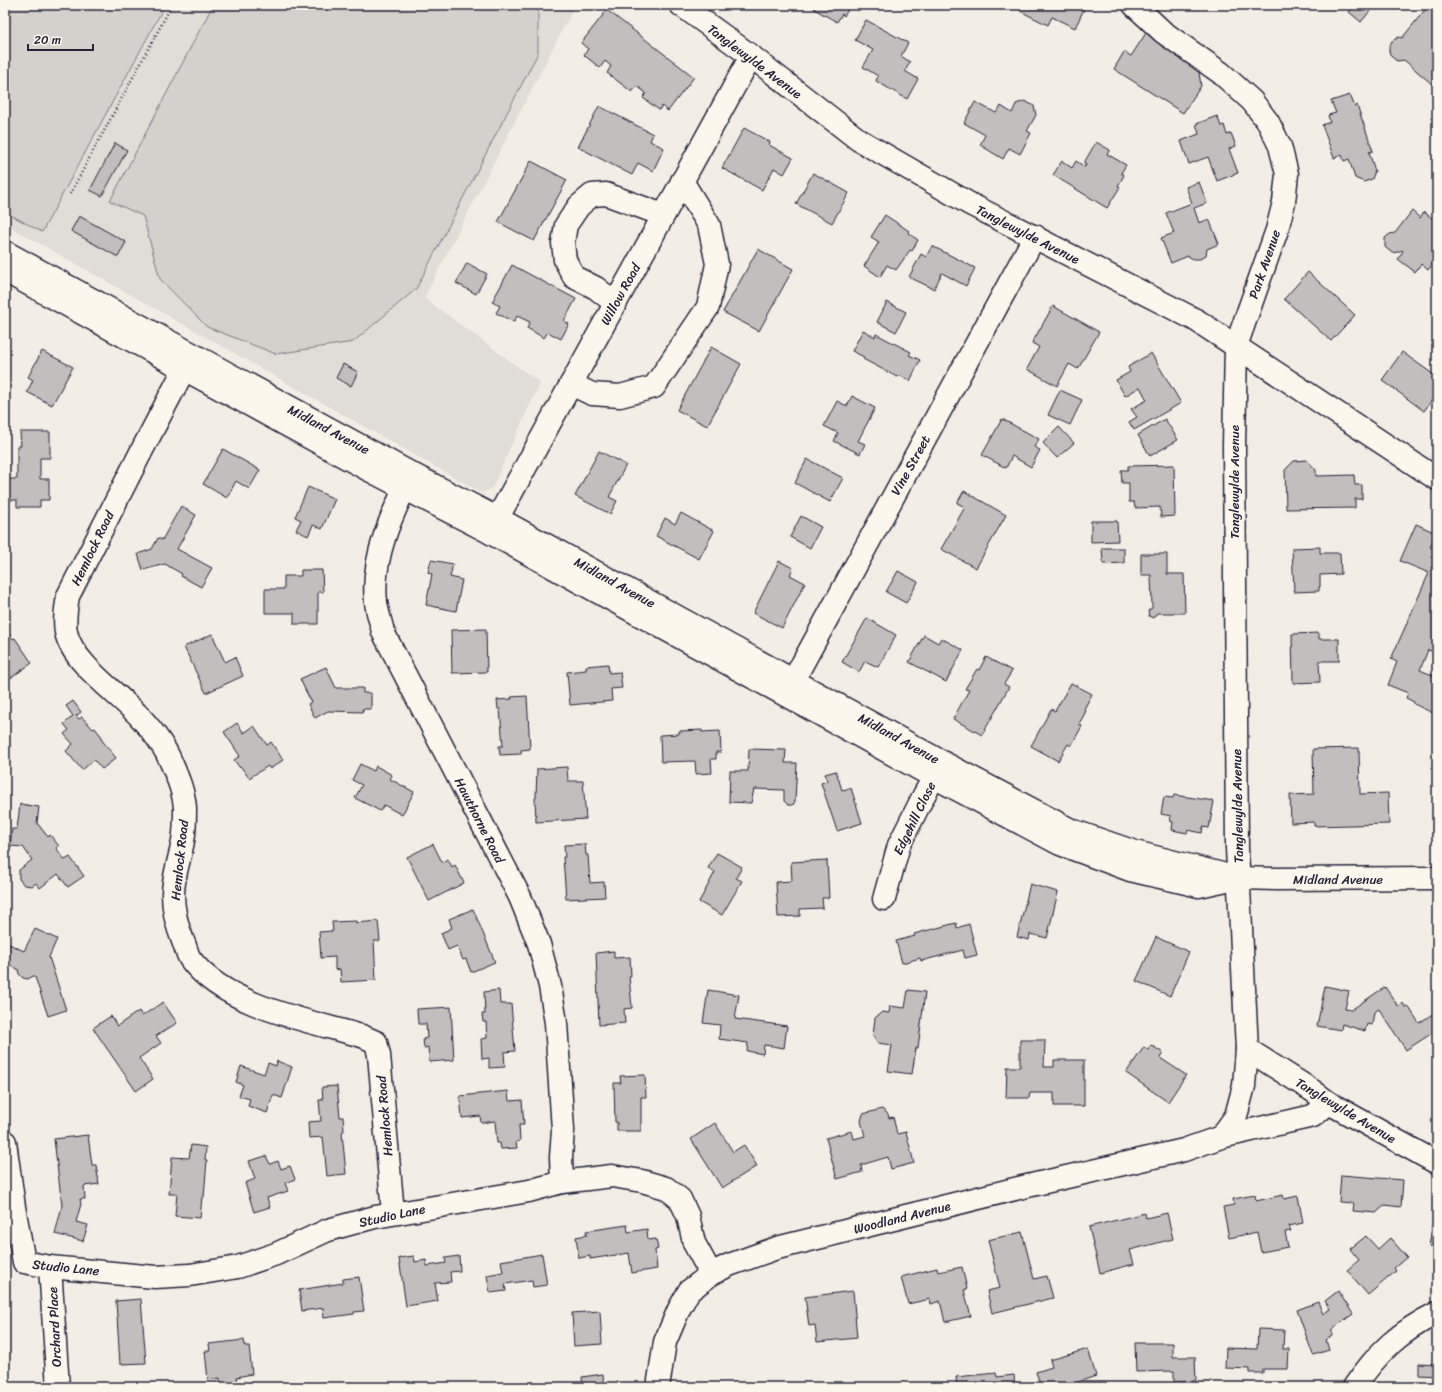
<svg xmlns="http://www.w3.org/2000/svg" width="1442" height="1392" viewBox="0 0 1442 1392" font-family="Sriracha,sans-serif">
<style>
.built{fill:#e0dcd6}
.green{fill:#d4d1cc;stroke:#7b7a84}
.building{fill:#c2bebe;stroke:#22223b}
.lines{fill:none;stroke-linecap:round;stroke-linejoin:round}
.minor-casing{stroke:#22223b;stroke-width:25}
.path{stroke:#22223b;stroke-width:2.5;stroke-dasharray:1 3;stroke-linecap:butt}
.minor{stroke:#fbf7ec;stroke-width:22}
.labels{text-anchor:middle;stroke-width:3;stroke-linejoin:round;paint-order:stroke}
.street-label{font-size:13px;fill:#22223b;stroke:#fbf7ec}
</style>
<rect width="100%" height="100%" fill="#f2eee5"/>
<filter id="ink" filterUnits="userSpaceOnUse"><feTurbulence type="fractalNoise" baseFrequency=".025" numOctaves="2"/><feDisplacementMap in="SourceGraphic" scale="8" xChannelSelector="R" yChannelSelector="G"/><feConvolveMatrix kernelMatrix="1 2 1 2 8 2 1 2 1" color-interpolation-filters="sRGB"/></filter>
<g filter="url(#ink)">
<polygon class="built" points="5,5 575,5 424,298 540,383 492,488 482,493 5,224"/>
<g class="green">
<polygon points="5,5 165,5 42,232 5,212"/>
<polygon points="213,5 538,5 538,53 416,289 353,342 276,354 207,327 160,279 143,216 110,201"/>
</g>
<g class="building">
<polygon points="816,5 851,5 844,16 842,14 837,22 814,9"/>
<polygon points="1023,5 1086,5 1075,28 1052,17 1048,25 1020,11"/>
<polygon points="1354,5 1375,5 1361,22 1349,12"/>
<polygon points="1429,5 1437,12 1437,80 1433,85 1404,60 1398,61 1395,60 1390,54 1389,51 1389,47 1392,41 1399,37 1402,38"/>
<polygon points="607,10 694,77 668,111 662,106 659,110 643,98 646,93 637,86 632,92 607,73 611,66 605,61 600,68 584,55 588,49 581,43"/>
<polygon points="866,20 908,43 901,56 910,62 905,71 918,79 907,99 876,81 878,76 863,67 873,50 855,40"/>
<polygon points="1146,33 1198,66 1201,86 1183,113 1114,69 1124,52 1131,56"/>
<polygon points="1350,95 1355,107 1357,105 1373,151 1369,152 1375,171 1372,179 1364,182 1355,178 1349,159 1344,161 1342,155 1334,158 1322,125 1330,122 1328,115 1336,113 1331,101"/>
<polygon points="1025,101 1034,106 1036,115 1027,131 1031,133 1020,154 1009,148 1003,159 980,145 985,135 964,123 975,102 996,113 1001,106 1012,113 1016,104"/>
<polygon points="599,106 653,134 650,141 664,148 653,171 638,163 632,175 578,147"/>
<polygon points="1217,116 1221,126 1224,125 1227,135 1231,133 1236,146 1229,149 1238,173 1217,181 1208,157 1189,164 1181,141 1199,134 1196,124"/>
<polygon points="744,128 770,142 769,145 793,158 784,174 774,168 762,190 722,168"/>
<polygon points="1096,142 1110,150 1107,154 1126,165 1121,173 1124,175 1118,186 1120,187 1107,208 1053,175 1062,161 1072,168 1076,161 1085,167 1086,164 1084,163"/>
<polygon points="115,143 127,150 102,196 90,190"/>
<polygon points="531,161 567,180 534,241 498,222"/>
<polygon points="813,173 849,193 832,223 796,204"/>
<polygon points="1199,182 1207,203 1194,208 1199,223 1209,219 1219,244 1207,249 1206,255 1200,259 1193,259 1188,256 1171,263 1161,238 1174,233 1166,213 1192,203 1186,187"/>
<polygon points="1412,211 1420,218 1424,212 1437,222 1433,228 1437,231 1437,264 1434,262 1428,270 1421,264 1415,272 1398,259 1403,251 1402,250 1398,252 1392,253 1385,247 1385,238 1390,234 1395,233"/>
<polygon points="885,215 909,231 908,233 918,240 912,251 910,250 896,270 887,265 880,277 864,266 879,242 871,237"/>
<polygon points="79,216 126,242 118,257 71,231"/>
<polygon points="932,246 975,268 966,286 942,273 934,289 909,277 921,254 926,257"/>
<polygon points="758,249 793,269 759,331 723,312"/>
<polygon points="467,263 487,274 476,294 456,283"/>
<polygon points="512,265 576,299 564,321 569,324 561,339 548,332 544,338 527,328 530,322 517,316 514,322 496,313 500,306 492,302"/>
<polygon points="1308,272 1355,315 1331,341 1284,299"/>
<polygon points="887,302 906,312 896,332 877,322"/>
<polygon points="1053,306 1099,332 1078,369 1069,364 1057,386 1027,369 1039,347 1032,343"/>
<polygon points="863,330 875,337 876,334 911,352 909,355 920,360 910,381 899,375 897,377 863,359 864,357 852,351"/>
<polygon points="711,347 741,364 707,426 677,410"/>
<polygon points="42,351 73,367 52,405 27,392 33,380 28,377"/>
<polygon points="1402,352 1437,377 1437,393 1424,411 1382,380"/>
<polygon points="1151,353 1181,403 1134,430 1129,422 1137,417 1131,409 1147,400 1140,387 1125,396 1116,380 1130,372 1128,367"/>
<polygon points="343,364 358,372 351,386 336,378"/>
<polygon points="1060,390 1082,400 1070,425 1048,415"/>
<polygon points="852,396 875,408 858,441 865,444 860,454 834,441 838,433 824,426 837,401 847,406"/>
<polygon points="1002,419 1039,439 1034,447 1040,450 1031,467 1012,456 1006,468 982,455"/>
<polygon points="1165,419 1178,440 1150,456 1138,435"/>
<polygon points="1059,427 1074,443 1057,458 1043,443"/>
<polygon points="20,432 50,432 50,458 40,458 40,479 49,479 49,500 40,500 40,507 17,507 17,500 5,500 5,479 17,479 17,446 21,446"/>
<polygon points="223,449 260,470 249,489 236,481 227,498 203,484"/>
<polygon points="599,451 626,465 609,497 617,501 610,514 575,496"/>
<polygon points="807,459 843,478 830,502 795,483"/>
<polygon points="1307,460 1316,470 1316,476 1354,475 1355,485 1362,485 1362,499 1355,499 1355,508 1286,509 1285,470 1294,461"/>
<polygon points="1174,465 1175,516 1161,517 1160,507 1135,508 1134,502 1129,502 1129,483 1122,483 1121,470 1128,470 1128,466"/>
<polygon points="308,487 335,499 322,529 313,525 308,536 296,530 301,520 295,517"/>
<polygon points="964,491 1006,515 976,568 941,549 965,507 957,503"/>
<polygon points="181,506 196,515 177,549 212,568 201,587 181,576 182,574 165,564 143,570 138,554 152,549 158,538 162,540"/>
<polygon points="681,513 714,531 699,559 656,536 665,518 675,524"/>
<polygon points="801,516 821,527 810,548 790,537"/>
<polygon points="1091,521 1117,521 1118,541 1091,542"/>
<polygon points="1416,524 1436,533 1430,547 1437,550 1437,629 1436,632 1437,632 1437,653 1428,650 1420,670 1437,677 1437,715 1414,704 1414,702 1406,698 1408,693 1388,685 1397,662 1391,659 1429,573 1400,561"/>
<polygon points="1320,547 1320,553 1340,553 1341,574 1320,575 1320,587 1319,587 1319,591 1294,592 1292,548"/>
<polygon points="1102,548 1124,548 1124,563 1103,564"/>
<polygon points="1141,554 1167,554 1167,574 1184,574 1185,613 1157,613 1153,618 1149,616 1148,611 1152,608 1151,575 1141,575"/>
<polygon points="431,560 453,564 450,577 462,580 456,611 426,605 432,574 428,573"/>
<polygon points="779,561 793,568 790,575 805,583 782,628 753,613"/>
<polygon points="301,570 322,570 323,592 318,592 318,624 294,624 294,613 265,613 265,589 284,589 284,576 301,576"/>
<polygon points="898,571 918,582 906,603 886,592"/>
<polygon points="867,618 896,635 878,667 865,661 859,672 842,662"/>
<polygon points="5,628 13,639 15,638 32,663 5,682"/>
<polygon points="486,629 487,672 452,673 451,630"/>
<polygon points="1319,633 1319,639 1339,639 1339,661 1319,661 1320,682 1293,683 1292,634"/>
<polygon points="212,634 225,662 235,657 243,676 206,693 184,647"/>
<polygon points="924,635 938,643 941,638 963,650 946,682 909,662"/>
<polygon points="986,657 1012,671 1004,684 1009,687 982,735 953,719 969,690 965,689 977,669 979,670"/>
<polygon points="608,664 609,673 620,672 622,688 611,689 612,701 570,705 567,672 586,670 586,666"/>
<polygon points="326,667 336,688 363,688 363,693 371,693 371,709 362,709 363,712 328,711 315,718 308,704 311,702 300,679"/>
<polygon points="1071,683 1092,694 1084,709 1086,711 1079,724 1082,726 1071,746 1068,744 1058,761 1031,746 1051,709 1055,711"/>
<polygon points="527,696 530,749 521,750 521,754 500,755 499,746 503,746 500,709 498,709 497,700 512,699 511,697"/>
<polygon points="73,701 81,712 76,716 79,719 82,717 93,729 95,728 102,737 101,739 116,758 102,769 94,760 82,770 66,751 73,744 64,734 69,730 64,724 73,716 66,706"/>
<polygon points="237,723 244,733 254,726 267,745 271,742 283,760 270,769 268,766 249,778 241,767 240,768 234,760 240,756 224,732"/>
<polygon points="702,730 702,732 720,731 721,752 716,752 716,759 711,759 712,773 696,774 695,761 661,762 660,735 679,734 679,731"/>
<polygon points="1359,748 1360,794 1388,793 1389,824 1314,826 1314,822 1291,823 1290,795 1314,794 1313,749"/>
<polygon points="749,749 786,750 785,763 797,763 795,801 793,805 788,805 784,801 784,790 754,789 751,803 729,802 730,771 748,771"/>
<polygon points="360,764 374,771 376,766 392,775 390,779 414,792 402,815 384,805 380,811 355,798 362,785 352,780"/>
<polygon points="567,767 568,781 583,781 586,819 536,822 535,798 536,798 537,769"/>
<polygon points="836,771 842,790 851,788 862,823 837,831 821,783 827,781 825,774"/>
<polygon points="1174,795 1214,801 1209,828 1203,827 1202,833 1188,830 1187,833 1172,830 1173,822 1170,821 1171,816 1161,814 1164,797 1173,798"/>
<polygon points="20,804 39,807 37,823 48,837 50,835 59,846 56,848 65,860 70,857 84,876 68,887 58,874 40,888 36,883 32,886 24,885 19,879 19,870 32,860 23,847 10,846 12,829 17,829"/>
<polygon points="433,844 442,862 448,859 452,867 455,865 464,883 429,901 407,857"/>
<polygon points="585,844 586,855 588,855 590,883 604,882 605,897 566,899 563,857 565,857 564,845"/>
<polygon points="717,853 742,867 736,878 742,881 722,915 699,902 715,872 708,868"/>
<polygon points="827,860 829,898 822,898 823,908 800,909 800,916 778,917 776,882 792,881 791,862"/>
<polygon points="1030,884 1058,892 1047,938 1030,934 1029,940 1017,937"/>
<polygon points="473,909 495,962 471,972 466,959 463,960 457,946 448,950 441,933 452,928 449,919"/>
<polygon points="356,921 356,923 378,921 380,941 374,941 376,980 341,982 340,969 335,970 335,957 321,958 319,932 333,931 332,922"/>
<polygon points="956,923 957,928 969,924 977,955 965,958 963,950 921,961 920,958 902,963 896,941 915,936 914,934"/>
<polygon points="35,929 57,939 49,957 66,1010 48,1016 35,977 33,976 28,979 23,978 19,974 18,969 5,963 5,952 9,944 24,951"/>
<polygon points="1156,937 1189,952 1170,996 1136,981"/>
<polygon points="614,951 614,958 630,957 631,976 629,976 632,1008 624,1009 625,1023 599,1025 596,953"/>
<polygon points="1325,986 1349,991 1345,1009 1351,1010 1385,987 1398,1006 1403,1003 1405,1007 1408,1006 1419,1023 1437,1011 1437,1030 1406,1050 1379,1009 1374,1012 1372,1025 1367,1024 1365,1031 1342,1024 1341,1030 1317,1026"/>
<polygon points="499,990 500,1004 511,1004 515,1051 504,1052 505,1067 489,1068 489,1058 482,1059 481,1039 487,1038 486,1022 483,1022 482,1014 485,1014 484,992"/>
<polygon points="708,990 739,995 735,1019 787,1026 784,1048 764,1045 763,1054 747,1051 748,1043 719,1039 720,1025 703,1023"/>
<polygon points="908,990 925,992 918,1048 916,1048 912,1074 888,1071 892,1045 878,1043 873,1036 875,1018 882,1012 889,1013 890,1006 905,1008"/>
<polygon points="163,1002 177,1023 156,1036 161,1043 139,1058 153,1079 136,1091 93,1028 111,1016 117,1026 139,1011 142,1016"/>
<polygon points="451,1007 454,1060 429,1062 428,1047 424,1048 423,1039 427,1038 426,1024 418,1024 417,1009"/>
<polygon points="1020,1040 1045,1040 1044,1067 1054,1067 1054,1060 1084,1060 1084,1106 1054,1106 1054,1093 1030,1093 1029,1098 1006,1098 1007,1067 1020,1067"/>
<polygon points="1151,1045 1163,1053 1160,1058 1186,1075 1168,1102 1126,1073 1144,1047 1148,1050"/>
<polygon points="277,1061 292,1067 282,1098 273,1095 267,1113 248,1106 250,1099 239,1096 243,1085 236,1082 241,1066 264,1074 268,1063 276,1066"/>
<polygon points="645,1075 646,1097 641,1097 641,1131 617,1131 617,1122 615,1122 614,1083 621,1083 620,1076"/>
<polygon points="337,1086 340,1117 343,1117 344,1131 342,1132 346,1174 327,1176 323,1137 309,1138 308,1122 321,1121 319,1100 323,1100 322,1087"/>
<polygon points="508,1091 509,1101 522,1100 524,1125 519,1125 520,1141 516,1142 517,1148 501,1149 500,1143 497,1143 495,1121 481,1123 480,1116 462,1118 460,1096"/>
<polygon points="882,1109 888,1114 889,1118 893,1117 897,1134 906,1132 914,1163 891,1169 888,1157 861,1165 862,1172 837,1179 826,1138 852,1131 854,1139 865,1136 861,1121 863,1114"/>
<polygon points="715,1123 733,1152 744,1145 757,1166 722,1188 691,1139"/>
<polygon points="88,1135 92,1165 96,1165 99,1184 84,1186 85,1199 80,1199 81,1204 76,1222 88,1225 83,1241 55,1234 62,1206 54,1139"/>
<polygon points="191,1145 206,1147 205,1160 207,1160 204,1197 202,1197 200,1218 175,1216 177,1194 169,1194 172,1157 189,1158"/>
<polygon points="266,1156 270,1164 278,1161 281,1169 290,1166 295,1179 285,1183 288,1191 267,1198 270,1207 254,1212 245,1183 255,1179 249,1161"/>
<polygon points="1341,1175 1403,1180 1401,1207 1385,1205 1376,1213 1353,1211 1354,1203 1339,1202"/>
<polygon points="1255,1195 1256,1201 1283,1195 1284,1199 1298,1196 1303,1223 1289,1226 1291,1231 1285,1232 1288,1247 1261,1252 1257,1232 1229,1238 1223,1207 1234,1205 1233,1199"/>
<polygon points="1145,1213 1146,1218 1167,1213 1173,1239 1130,1250 1134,1264 1100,1273 1089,1227"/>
<polygon points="1433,1219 1437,1220 1437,1248 1429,1247"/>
<polygon points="627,1225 628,1232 647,1229 648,1240 656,1239 658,1249 655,1250 657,1269 632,1273 629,1253 590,1259 590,1256 579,1258 576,1237 587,1235 586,1231"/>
<polygon points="1022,1232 1034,1279 1047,1276 1053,1298 992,1313 987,1291 1000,1288 988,1240"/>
<polygon points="1366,1236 1378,1249 1390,1238 1407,1257 1394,1268 1396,1271 1368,1295 1347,1270 1359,1260 1350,1249"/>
<polygon points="542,1254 547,1285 533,1287 532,1280 505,1284 506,1291 490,1293 487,1275 503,1272 501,1261"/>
<polygon points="414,1256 415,1262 426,1260 427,1266 446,1263 445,1258 459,1256 460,1271 450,1272 451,1282 435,1283 438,1301 406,1306 399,1258"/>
<polygon points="962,1267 967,1289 964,1290 971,1316 945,1322 940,1301 931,1304 930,1299 908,1304 901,1277 937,1268 938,1272"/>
<polygon points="359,1277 364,1311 354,1312 354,1314 324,1318 323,1308 302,1311 299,1290 343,1283 343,1279"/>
<polygon points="853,1291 857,1338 817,1342 815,1325 809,1326 805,1297"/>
<polygon points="1338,1291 1353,1314 1332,1329 1332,1336 1326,1340 1329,1350 1313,1355 1297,1310 1318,1302 1323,1314 1330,1309 1325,1301"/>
<polygon points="141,1299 146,1363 120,1364 116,1301"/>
<polygon points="600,1311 602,1344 574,1346 572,1313"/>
<polygon points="1258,1329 1284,1330 1283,1349 1289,1349 1288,1369 1263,1369 1263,1373 1250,1373 1250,1369 1225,1368 1226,1348 1257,1349"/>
<polygon points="244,1340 245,1346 249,1346 252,1374 237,1377 238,1387 221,1387 220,1378 208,1380 205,1351 210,1351 209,1344"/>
<polygon points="1135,1343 1173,1343 1173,1357 1195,1357 1196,1381 1174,1382 1174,1371 1136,1372"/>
<polygon points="1088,1349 1096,1376 1066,1386 1066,1387 1041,1387 1036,1372 1052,1367 1050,1360"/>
<polygon points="1419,1363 1437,1364 1437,1382 1436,1382 1437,1376 1419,1375"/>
<polygon points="996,1373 997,1377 1014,1375 1015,1387 957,1387 956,1377"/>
<polygon points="603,1374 604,1387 583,1387 582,1377"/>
</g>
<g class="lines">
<g class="minor-casing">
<g id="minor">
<polyline points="681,5 751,56 859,140 970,204 1196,320 1437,479"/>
<polyline points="1134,5 1163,32 1221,73 1252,101 1268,122 1280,146 1287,174 1284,202 1277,230 1236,346 1234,446 1237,848 1247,1049 1313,1091 1329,1103 1437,1163"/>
<polyline points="5,252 412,474 497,518 942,762 1071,830 1135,852 1238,878 1277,879 1437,878"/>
<polyline points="5,271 369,470 489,532 934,777 1060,844 1130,870 1199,886 1231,879"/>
<polyline points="615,303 596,288 574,277 565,260 563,243 566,225 579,206 592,195 606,194 663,215"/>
<path d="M 191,356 L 141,452 L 68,596 C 66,608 64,620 66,632 C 72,663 119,694 140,717 C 152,730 164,745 171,762 C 177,776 184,792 185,808 C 185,818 185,831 183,841 C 180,859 173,876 173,894 C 173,911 177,926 183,941 C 186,947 187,955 191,960 C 225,1006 310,1021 362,1036 L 376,1042 L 379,1055 L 393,1213"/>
<polyline points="571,384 592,394 620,396 654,387 708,307 717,264 709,225 682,181"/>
<path d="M 411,475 C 392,514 371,558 376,602 C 377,612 381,622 383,632 L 520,897 L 539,944 L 550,986 L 556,1023 L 563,1130 L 561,1157 L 562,1182"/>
<polyline points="491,530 751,56"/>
<polyline points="787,692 1035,236"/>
<polyline points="884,899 899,845 924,795 941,765"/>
<polyline points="1221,1137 1236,1116 1244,1086 1247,1049"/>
<polyline points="5,1142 14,1207 24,1262 50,1267 155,1277 190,1275 238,1267 276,1254 328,1230 375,1217 529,1191 562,1182 612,1176 642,1181 666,1188 680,1199 688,1216 694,1243 711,1274"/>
<polyline points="50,1267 58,1387"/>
<polyline points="658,1387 665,1342 679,1309 689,1291 711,1274 729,1265 777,1248 1023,1187 1184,1150 1221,1137 1313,1116 1329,1103"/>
<path d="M 1354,1387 C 1378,1352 1399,1332 1437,1313"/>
</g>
</g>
<polyline class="path" points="70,194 172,5"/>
<use href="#minor" class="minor"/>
</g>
</g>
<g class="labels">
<g class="street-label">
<text transform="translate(755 61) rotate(37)" y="5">Tanglewylde Avenue</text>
<text transform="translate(1028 234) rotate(27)" y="5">Tanglewylde Avenue</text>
<text transform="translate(1264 264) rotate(-71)" y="5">Park Avenue</text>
<text transform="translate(620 294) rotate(-61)" y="5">Willow Road</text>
<text transform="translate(329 429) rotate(28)" y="5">Midland Avenue</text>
<text transform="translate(910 465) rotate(-61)" y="5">Vine Street</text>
<text transform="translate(1234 482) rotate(-90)" y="5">Tanglewylde Avenue</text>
<text transform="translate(92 548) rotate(-64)" y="5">Hemlock Road</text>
<text transform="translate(615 582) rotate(29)" y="5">Midland Avenue</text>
<text transform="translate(899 738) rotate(29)" y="5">Midland Avenue</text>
<text transform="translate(1237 806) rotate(-91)" y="5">Tanglewylde Avenue</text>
<text transform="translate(914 818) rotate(-64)" y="5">Edgehill Close</text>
<text transform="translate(480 820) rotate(63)" y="5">Hawthorne Road</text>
<text transform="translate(179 860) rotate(-84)" y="5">Hemlock Road</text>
<text x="1338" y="884">Midland Avenue</text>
<text transform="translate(1346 1110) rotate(31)" y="5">Tanglewylde Avenue</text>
<text transform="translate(384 1116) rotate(-95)" y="5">Hemlock Road</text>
<text transform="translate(392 1215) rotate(-12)" y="5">Studio Lane</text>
<text transform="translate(902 1217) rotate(-14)" y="5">Woodland Avenue</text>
<text transform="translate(66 1267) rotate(6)" y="5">Studio Lane</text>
<text transform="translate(54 1327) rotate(-93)" y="5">Orchard Place</text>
</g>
</g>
<rect width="1442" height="1392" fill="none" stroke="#fbf7ec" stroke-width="20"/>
<rect x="10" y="10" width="1422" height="1372" fill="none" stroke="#22223b" stroke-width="1.5" filter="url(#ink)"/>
<path d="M28 44v6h65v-6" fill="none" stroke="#22223b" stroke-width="2"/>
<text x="34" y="44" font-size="12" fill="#22223b" stroke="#fbf7ec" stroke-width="3" paint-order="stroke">20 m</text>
</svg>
